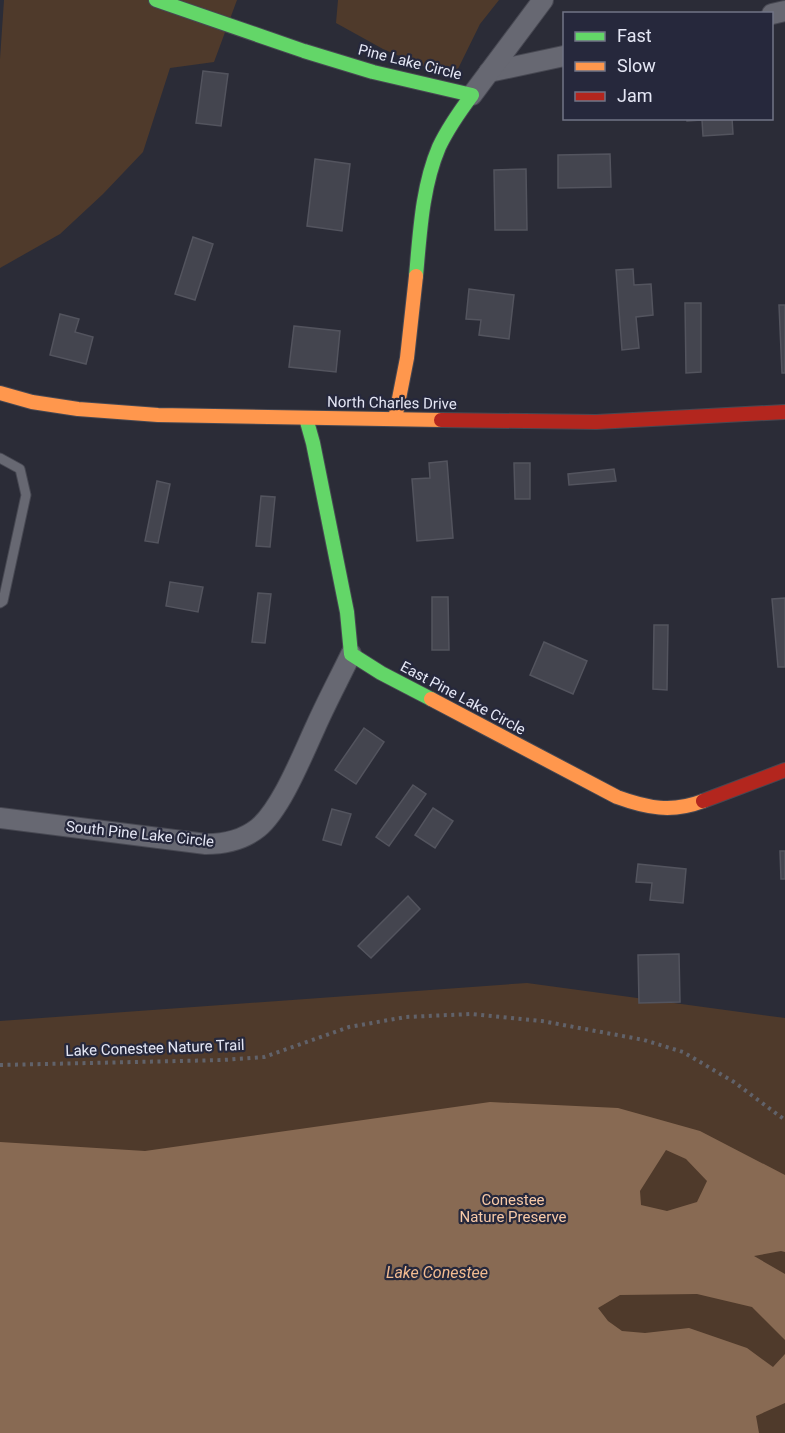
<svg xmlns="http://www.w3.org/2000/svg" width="785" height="1433" viewBox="0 0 785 1433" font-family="Roboto,sans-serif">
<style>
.green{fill:#4f3a2b}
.water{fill:#886a53;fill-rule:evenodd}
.building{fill:#44454f;stroke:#53545e;stroke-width:1.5}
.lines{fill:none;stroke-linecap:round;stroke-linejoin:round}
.lane-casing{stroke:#474852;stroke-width:11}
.street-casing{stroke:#474852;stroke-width:22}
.fast-casing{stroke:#474852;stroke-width:16}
.slow-casing{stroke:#474852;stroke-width:16}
.jam-casing{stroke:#474852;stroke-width:16}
.path{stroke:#61626a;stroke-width:4;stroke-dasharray:3 4.5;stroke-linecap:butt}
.lane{stroke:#676872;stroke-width:9}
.street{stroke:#676872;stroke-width:20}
.fast{stroke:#63d668;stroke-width:14}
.slow{stroke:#ff974d;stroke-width:14}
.jam{stroke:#b3261e;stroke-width:14}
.labels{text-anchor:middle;stroke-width:4.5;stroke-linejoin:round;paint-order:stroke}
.street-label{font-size:15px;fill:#e5e7f5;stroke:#26283c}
.park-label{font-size:15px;fill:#f8caa8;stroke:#26283c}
.water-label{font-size:16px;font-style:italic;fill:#f2bb90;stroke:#26283c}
</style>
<rect width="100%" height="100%" fill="#2b2c37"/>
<g class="green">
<polygon points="4,0 237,0 214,62 170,68 143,152 103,194 60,234 0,268 0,59"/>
<polygon points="338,0 499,0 480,24 453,79 383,49 336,23"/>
<polygon points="527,983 785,1018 785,1433 0,1433 0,1021"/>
</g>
<path class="water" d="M 490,1102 L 618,1108 L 700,1131 L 785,1175 L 785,1252 L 781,1251 L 754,1256 L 785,1274 L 785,1340 L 752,1307 L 697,1294 L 620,1295 L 598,1308 L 608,1321 L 622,1331 L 645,1333 L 689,1328 L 747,1348 L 773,1367 L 785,1354 L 785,1403 L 756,1416 L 759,1433 L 0,1433 L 0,1142 L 145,1151 ZM 666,1150 L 686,1159 L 707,1181 L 697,1202 L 667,1211 L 641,1205 L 640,1191 Z"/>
<g class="building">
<polygon points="203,71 228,74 221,126 196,123"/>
<polygon points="687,118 732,118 733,134 703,136 702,120 687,121"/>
<polygon points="610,154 611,187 558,188 558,155"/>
<polygon points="315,159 350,164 342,231 307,226"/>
<polygon points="526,169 527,230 495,230 494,170"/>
<polygon points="193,237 213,244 195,300 175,294"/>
<polygon points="633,269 634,285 651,284 653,315 636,317 639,348 622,350 616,270"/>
<polygon points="469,289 514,295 509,339 479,335 481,320 466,319"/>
<polygon points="685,303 701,303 701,372 686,373"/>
<polygon points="779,305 785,305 785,373 782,373"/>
<polygon points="60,314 79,319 75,332 93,337 86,364 50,355"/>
<polygon points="294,326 340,331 336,372 289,367"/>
<polygon points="447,461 453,538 417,541 412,479 430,478 429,463"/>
<polygon points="514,463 530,463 530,499 515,499"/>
<polygon points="614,469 616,481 569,485 568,474"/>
<polygon points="157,481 170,484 158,543 145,541"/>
<polygon points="261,496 275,497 270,547 256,546"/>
<polygon points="170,582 203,587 198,612 166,606"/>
<polygon points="258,593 271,594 265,643 252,642"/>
<polygon points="432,597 448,597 449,650 432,650"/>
<polygon points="785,598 785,667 778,667 772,599"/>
<polygon points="654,625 668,625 667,690 653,689"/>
<polygon points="544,642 587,661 573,694 530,675"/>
<polygon points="364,728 384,742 356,784 335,770"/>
<polygon points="413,785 426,794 389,846 376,837"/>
<polygon points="433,808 453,821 435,848 415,835"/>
<polygon points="332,809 351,814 341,845 323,840"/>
<polygon points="780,851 785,851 785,879 781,879"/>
<polygon points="638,864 686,869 683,903 650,900 652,883 636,882"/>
<polygon points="408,896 420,909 371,958 358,946"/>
<polygon points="679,954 680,1002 639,1003 638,955"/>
</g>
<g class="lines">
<g class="lane-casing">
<polyline id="lane" points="0,458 20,469 26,495 3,601 0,603"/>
</g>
<g class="street-casing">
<g id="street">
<polyline points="772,14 785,11"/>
<polyline points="489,72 564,56"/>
<polyline points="472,95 543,0"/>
<path d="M 0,818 L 206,844 C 225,844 243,840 258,828 C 281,809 302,756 315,728 C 326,703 339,679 351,654"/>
</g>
</g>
<g class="fast-casing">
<g id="fast">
<path d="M 156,0 L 304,51 L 373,72 L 472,95 C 460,111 448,128 439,147 C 422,187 420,232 416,276"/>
<polyline points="306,418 313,443 347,612 351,654 381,673 431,699"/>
</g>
</g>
<g class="slow-casing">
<g id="slow">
<polyline points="0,393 32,402 78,409 158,415 441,420"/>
<polyline points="395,419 407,358 416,276"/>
<path d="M 431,699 L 617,797 C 647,808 672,813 703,801"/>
</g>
</g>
<g class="jam-casing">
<g id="jam">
<polyline points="441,420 596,422 785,412"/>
<polyline points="703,801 785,770"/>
</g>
</g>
<polyline class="path" points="0,1065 223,1060 264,1057 349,1027 406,1017 471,1014 542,1021 644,1040 683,1052 734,1082 785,1120"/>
<use href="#lane" class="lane"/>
<use href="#street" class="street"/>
<use href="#fast" class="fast"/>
<use href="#slow" class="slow"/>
<use href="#jam" class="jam"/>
</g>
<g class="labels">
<g class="street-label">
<text transform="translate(410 62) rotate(14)" y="5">Pine Lake Circle</text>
<text transform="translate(392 403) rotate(1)" y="5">North Charles Drive</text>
<text transform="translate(463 698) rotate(28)" y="5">East Pine Lake Circle</text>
<text transform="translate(140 834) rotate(6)" y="5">South Pine Lake Circle</text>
<text transform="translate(155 1048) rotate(-2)" y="5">Lake Conestee Nature Trail</text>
</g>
<g class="park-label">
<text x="513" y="1205">Conestee<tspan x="513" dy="17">Nature Preserve</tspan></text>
</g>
<g class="water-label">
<text x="437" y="1278">Lake Conestee</text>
</g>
</g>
<rect x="563" y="12" width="210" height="108" fill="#26283c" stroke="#727486" stroke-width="1.5"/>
<rect x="575" y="32" width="30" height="9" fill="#63d668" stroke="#727486" stroke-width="1.5"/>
<text x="617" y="42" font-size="18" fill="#e5e7f5">Fast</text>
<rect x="575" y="62" width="30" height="9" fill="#ff974d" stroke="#727486" stroke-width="1.5"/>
<text x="617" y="72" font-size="18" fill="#e5e7f5">Slow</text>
<rect x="575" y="92" width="30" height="9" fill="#b3261e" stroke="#727486" stroke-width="1.5"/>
<text x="617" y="102" font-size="18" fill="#e5e7f5">Jam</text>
</svg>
